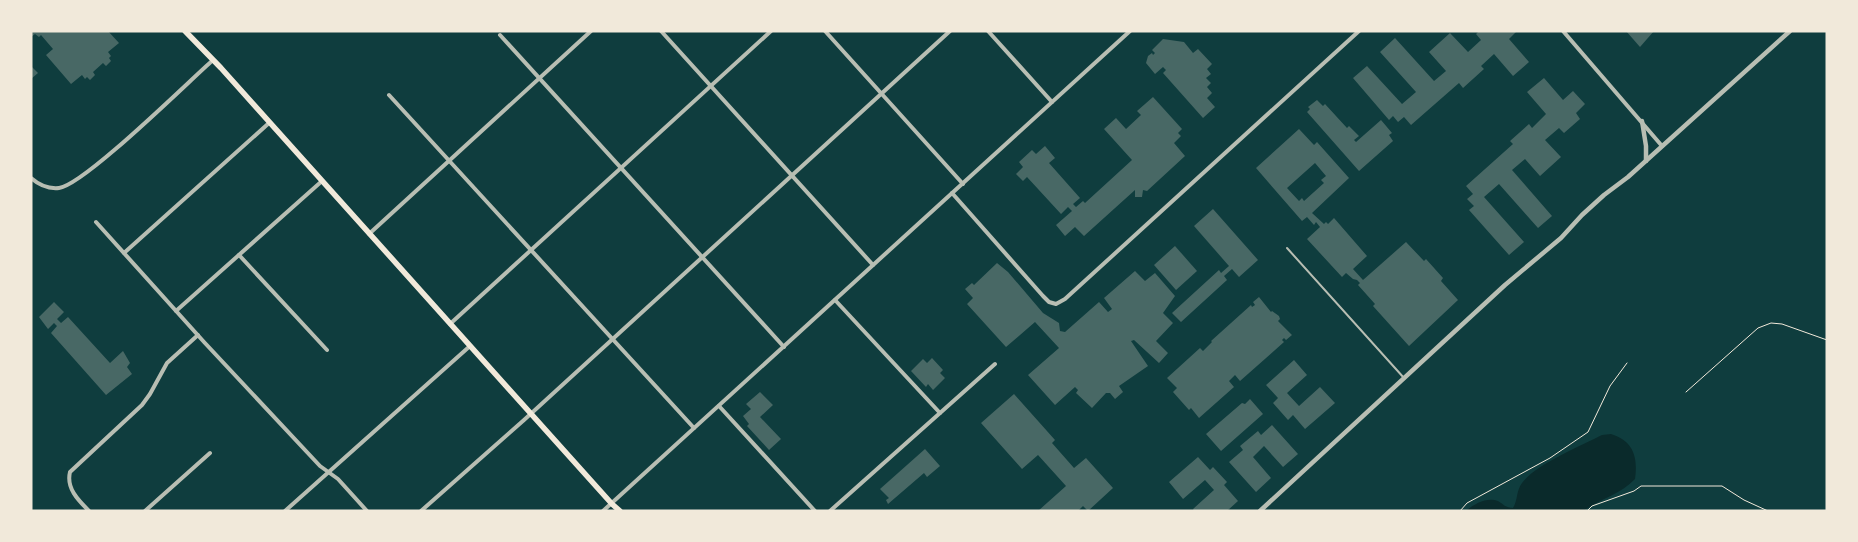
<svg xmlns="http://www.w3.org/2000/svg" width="1858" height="542" viewBox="0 0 1858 542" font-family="'IBM Plex Sans',sans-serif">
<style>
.water{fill:#0a2a2b}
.building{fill:#486865;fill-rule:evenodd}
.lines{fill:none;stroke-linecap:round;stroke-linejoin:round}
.path{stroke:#f1e9da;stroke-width:1}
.service{stroke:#b8beb3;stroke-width:2}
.minor{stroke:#b8beb3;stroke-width:4}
.tertiary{stroke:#b8beb3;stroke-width:4.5}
.primary{stroke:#f1e9da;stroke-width:5.5}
</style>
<rect width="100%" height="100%" fill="#0f3d3e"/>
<path class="water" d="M 1611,434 C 1634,441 1638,458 1635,479 C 1621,494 1600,499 1583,511 L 1466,511 C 1474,504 1487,497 1498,501 C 1503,504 1506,508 1513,508 C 1518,500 1516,491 1522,483 C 1536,464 1581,446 1602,435 Z"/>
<g class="building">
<polygon points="31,31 108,31 119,43 108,52 111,56 109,58 111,61 106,66 103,63 93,72 95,75 90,80 87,77 85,79 82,75 71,84 46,55 53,49 41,35 39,37 35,34 31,37"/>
<polygon points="1479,31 1517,31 1509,39 1529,62 1513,76 1494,54 1481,66 1484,69 1463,88 1459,83 1411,125 1404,117 1398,122 1393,116 1389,120 1353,78 1367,66 1402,104 1416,92 1380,52 1395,38 1434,81 1446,71 1429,52 1450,33 1468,52 1481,40 1476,34"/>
<polygon points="1626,31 1654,31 1640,47"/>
<polygon points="1163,39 1184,42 1193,53 1198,49 1212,64 1207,69 1211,74 1206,78 1211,83 1207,87 1212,93 1207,98 1215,107 1203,118 1163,73 1166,70 1163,67 1155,74 1146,63 1148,56 1152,53 1153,55 1155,53 1152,50"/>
<polygon points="31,66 38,73 31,79"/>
<polygon points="1544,78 1563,100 1573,91 1585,104 1576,113 1580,119 1564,133 1559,128 1545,140 1561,157 1540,176 1525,159 1512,170 1552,216 1538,228 1499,184 1484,197 1524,242 1509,255 1469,210 1474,206 1467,199 1473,194 1466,186 1513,144 1510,141 1529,124 1532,128 1546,114 1527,92"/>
<polygon points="1153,97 1182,129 1178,133 1181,136 1174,143 1185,156 1147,191 1143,190 1142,197 1135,197 1135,190 1084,236 1075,227 1065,236 1056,225 1072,211 1068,207 1061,214 1027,177 1023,181 1016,174 1023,167 1019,162 1032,150 1036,154 1045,146 1055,158 1049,163 1080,198 1073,204 1076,207 1083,201 1085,203 1132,160 1104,129 1116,118 1126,129 1141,115 1137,111"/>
<polygon points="1317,100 1323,106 1325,104 1347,128 1349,126 1359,136 1354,140 1356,142 1381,120 1392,133 1389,135 1393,141 1359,171 1307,112 1310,109 1308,107"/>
<path d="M 1299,129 L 1314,145 L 1317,142 L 1349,178 L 1312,213 L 1324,224 L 1326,222 L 1328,224 L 1334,218 L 1367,256 L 1353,269 L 1363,280 L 1406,242 L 1424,261 L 1426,259 L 1443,278 L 1441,281 L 1458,300 L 1409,346 L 1373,306 L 1375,304 L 1358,285 L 1360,283 L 1357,280 L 1353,279 L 1346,273 L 1342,277 L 1307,239 L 1320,227 L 1316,222 L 1314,225 L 1307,217 L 1302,221 L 1256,168 ZM 1315,163 L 1326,176 L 1321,180 L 1324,183 L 1304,201 L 1302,198 L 1299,201 L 1287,188 Z"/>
<polygon points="1213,209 1258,260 1239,277 1232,269 1224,276 1227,280 1181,322 1172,313 1219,270 1221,273 1229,266 1194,226"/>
<polygon points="1175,246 1197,271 1176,290 1154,265"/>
<polygon points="997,263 1008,272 1043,313 1059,323 1060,331 1065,332 1099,302 1108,312 1112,309 1104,298 1135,271 1145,281 1155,273 1175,296 1163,313 1173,323 1156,341 1168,353 1159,363 1134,340 1131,341 1148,366 1119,386 1123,392 1115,399 1110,393 1106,393 1092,408 1076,393 1078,390 1075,387 1055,405 1028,375 1059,348 1035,322 1006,347 967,304 973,298 965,289 972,283 974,285"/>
<polygon points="1259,297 1271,312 1272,311 1279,316 1280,319 1278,321 1292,335 1286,340 1284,338 1282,340 1284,342 1240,381 1235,375 1229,381 1234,387 1199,418 1191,408 1189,410 1173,392 1177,388 1167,378 1200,348 1203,351 1212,342 1211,341 1251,305 1252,307 1255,305 1253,302"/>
<polygon points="54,302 64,312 57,319 61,323 68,317 110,363 123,351 130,363 127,367 132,374 106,395 51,333 57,326 54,323 48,329 39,317"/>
<polygon points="932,358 943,370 940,373 945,378 933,390 928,384 926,387 911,371 923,359 927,363"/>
<polygon points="1294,360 1307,375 1287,393 1299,406 1320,387 1335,403 1305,429 1293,415 1288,420 1273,403 1278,398 1266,385"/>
<polygon points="760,392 773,405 760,417 781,439 769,450 747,426 749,424 743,416 751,409 746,404"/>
<polygon points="1014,394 1055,440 1052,443 1074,468 1086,458 1113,488 1088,511 1083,506 1078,511 1038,511 1066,486 1038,455 1022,469 981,423"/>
<polygon points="1250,399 1263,414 1221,451 1206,434 1242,403 1245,404"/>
<polygon points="1272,425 1298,454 1283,467 1264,446 1253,457 1271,478 1256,492 1229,462 1243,450 1240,446 1258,431 1261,435"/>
<polygon points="925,449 940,466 927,477 924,473 888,504 886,500 889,498 880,489"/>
<polygon points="1198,457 1210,470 1213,467 1227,482 1224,485 1238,501 1227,511 1194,511 1193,509 1214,490 1205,480 1183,499 1169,482"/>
</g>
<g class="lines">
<g class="path">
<polyline points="1686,392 1758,328 1771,323 1782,324 1827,340"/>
<polyline points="1460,511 1467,503 1550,458 1588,432 1610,386 1627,363"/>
<polyline points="1587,511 1592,506 1634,491 1641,486 1722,486 1744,500 1768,511"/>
</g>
<polyline class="service" points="1287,248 1404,378"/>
<g class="minor">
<polyline points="661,31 873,265"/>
<polyline points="825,31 963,184"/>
<polyline points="988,31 1052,102"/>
<polyline points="1563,31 1662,146"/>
<polyline points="500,35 784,347"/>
<polyline points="389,95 694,428"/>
<path d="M 31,178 C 39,185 49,189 59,188 C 84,185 188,82 213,60"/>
<polyline points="952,193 1043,296 1049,302 1056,304 1065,299 1359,31"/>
<polyline points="96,222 204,342 320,466 338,479 367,511"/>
<polyline points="369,234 591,31"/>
<polyline points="124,253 269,123"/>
<polyline points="239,255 327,350"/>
<polyline points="835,300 940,413"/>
<polyline points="176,311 322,181"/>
<polyline points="450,324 771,31"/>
<polyline points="719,406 815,511"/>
<path d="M 89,511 C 78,500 66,488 70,472 L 142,405 L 150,394 L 167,363 L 198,335"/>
<polyline points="145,511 210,453"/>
<polyline points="285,511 470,346"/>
<polyline points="421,511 524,420 950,31"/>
<polyline points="603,511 1130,31"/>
<polyline points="830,511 995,364"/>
</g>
<g class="tertiary">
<polyline points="1642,121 1646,146 1646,161"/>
<polyline points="1260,511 1505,285 1561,238 1582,215 1604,195 1628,177 1790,31"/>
</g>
<polyline class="primary" points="185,31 221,68 612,504 620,511"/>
</g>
<rect width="1858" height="542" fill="none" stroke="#f1e9da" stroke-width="65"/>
</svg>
